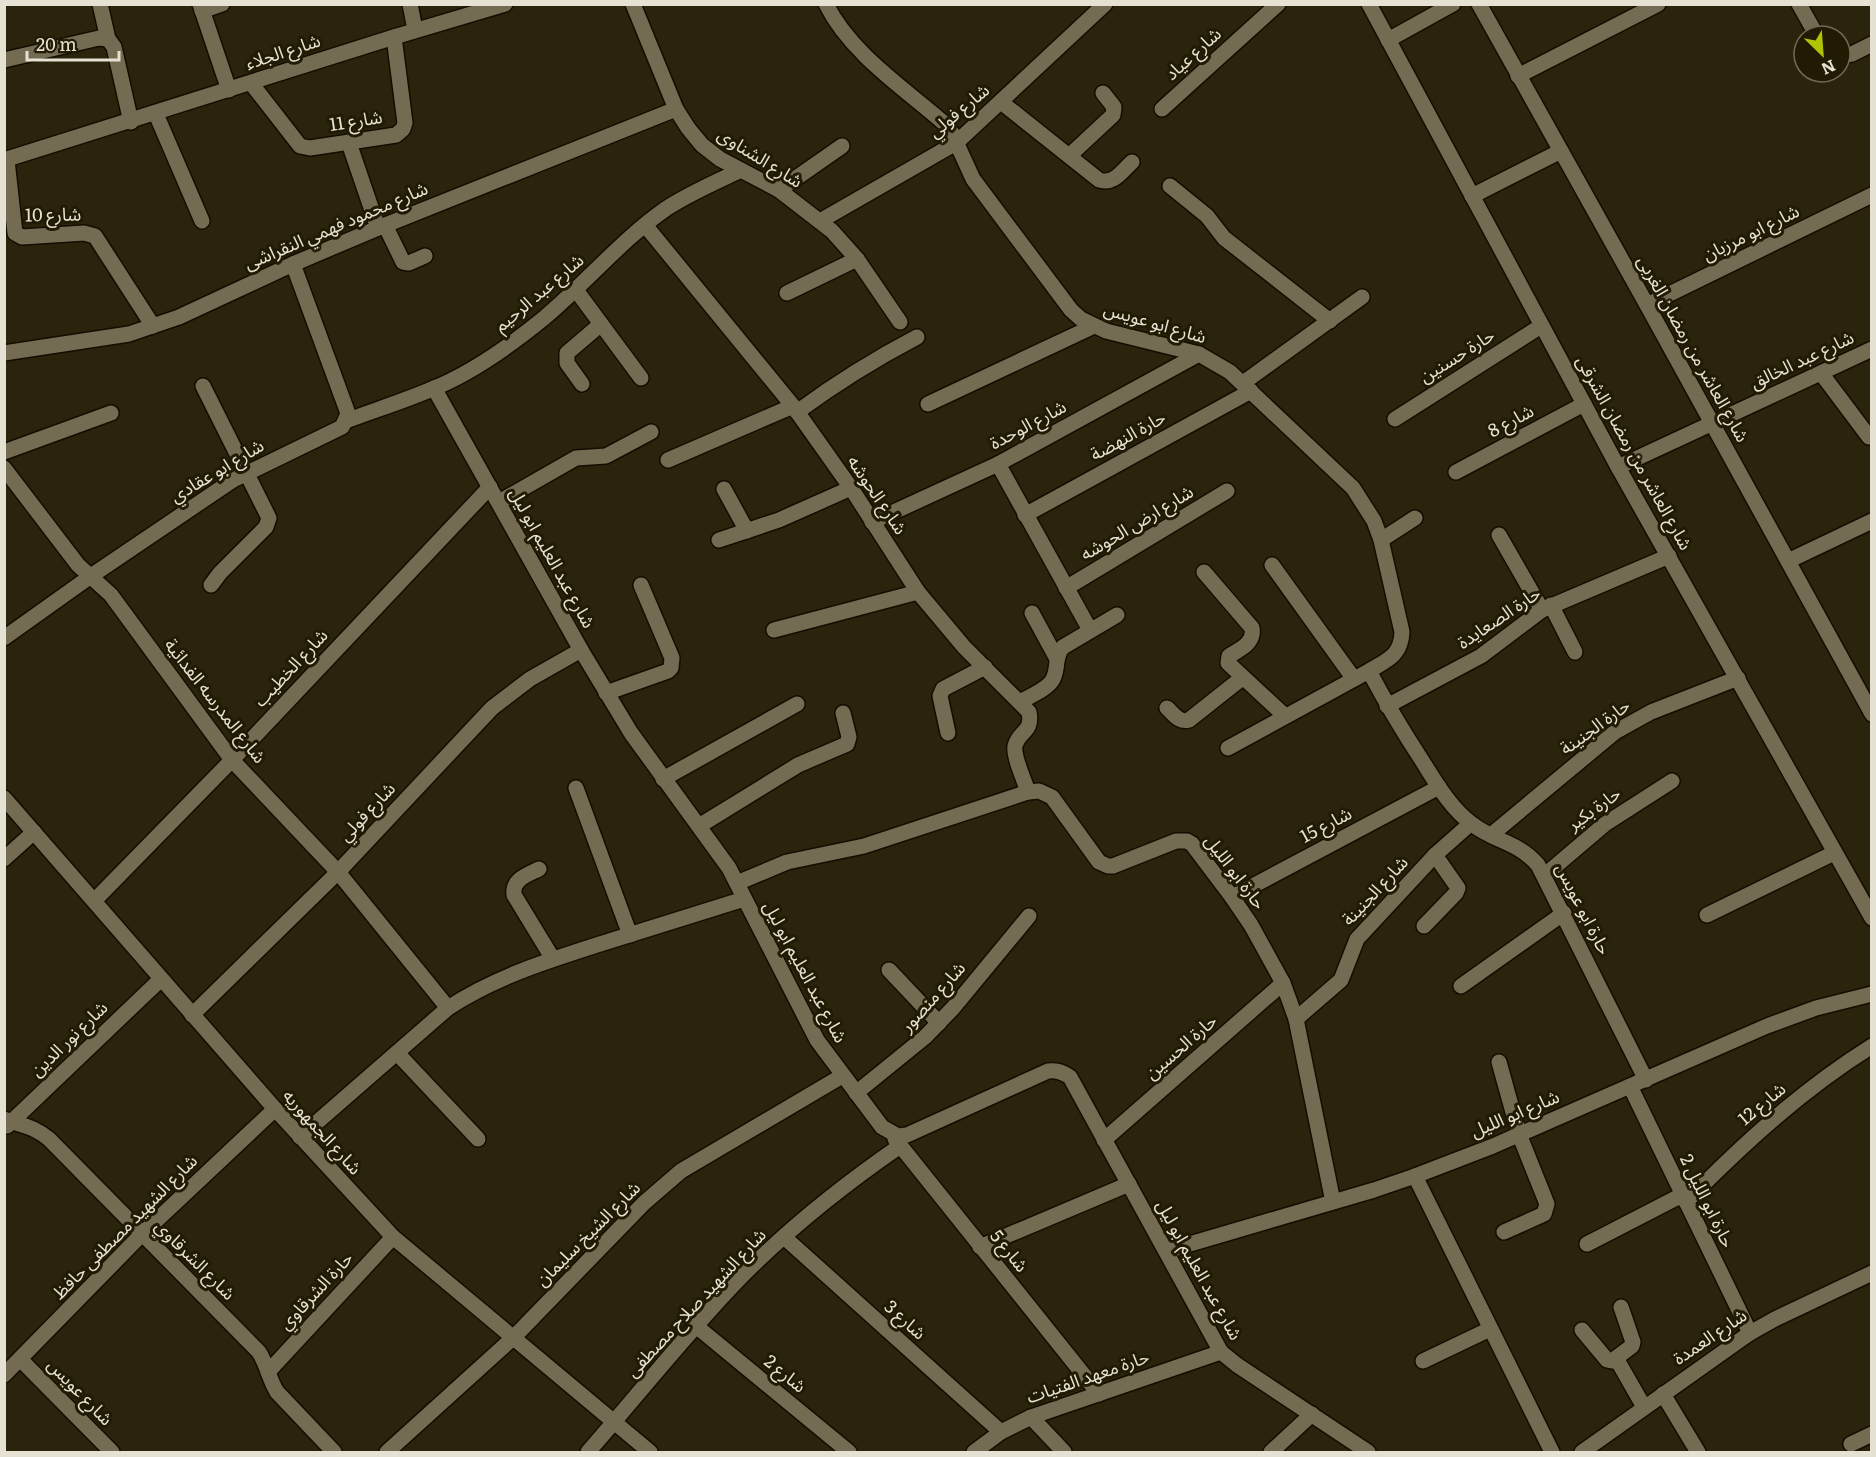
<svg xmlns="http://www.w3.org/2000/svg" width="1876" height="1457" viewBox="0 0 1876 1457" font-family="Literata,'Noto Sans Arabic',serif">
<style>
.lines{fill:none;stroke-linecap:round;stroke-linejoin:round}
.minor-casing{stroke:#140d00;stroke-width:18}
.tertiary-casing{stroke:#140d00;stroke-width:18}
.minor{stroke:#736b52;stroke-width:15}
.tertiary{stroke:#736b52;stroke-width:15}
.labels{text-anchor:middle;stroke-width:6;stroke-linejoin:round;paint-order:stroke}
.street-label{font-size:18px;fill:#e6e2d3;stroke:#211b04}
</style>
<rect width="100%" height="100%" fill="#2b240d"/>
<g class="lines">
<g class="minor-casing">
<g id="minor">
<polyline points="100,4 108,39"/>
<polyline points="200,4 229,90"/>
<polyline points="410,4 415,30"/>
<polyline points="633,4 676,109 688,128 702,145 720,159 779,190 832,231 857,259 900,322"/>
<path d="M 826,4 C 851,54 904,88 945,124 L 952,133 L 973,179 L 1071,310 L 1081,319 L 1106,331 L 1199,354 L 1230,372 L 1353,488 L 1374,521 L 1381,540 L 1402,632 C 1401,656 1387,660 1369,671 L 1228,748"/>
<polyline points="1799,4 1817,36"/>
<polyline points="202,11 222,4"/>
<polyline points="1840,56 1852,54 1872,44"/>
<polyline points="4,60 99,38 108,39 114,47 131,122"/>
<polyline points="1518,76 1658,4"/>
<polyline points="251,83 300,146 310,148 396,135 403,129 405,123 394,37"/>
<path d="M 1001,102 L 1099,180 C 1114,185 1122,171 1132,162"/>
<polyline points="1162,109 1278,4"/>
<polyline points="156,114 202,221"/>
<polyline points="349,143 378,228"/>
<polyline points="1069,156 1113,115 1114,107 1103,93"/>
<polyline points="4,160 394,37 505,4"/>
<polyline points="7,160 15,233 22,237 84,233 95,236 153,326"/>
<polyline points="1170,186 1207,216 1224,238 1330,321"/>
<polyline points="779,190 842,146"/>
<polyline points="820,221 956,143 1105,4"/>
<polyline points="385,225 403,262 409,263 425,256"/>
<path d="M 645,225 L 793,406 L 851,488 L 918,592 L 964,647 L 1029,712 C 1033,733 1019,730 1015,746 C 1013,756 1025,782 1028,792"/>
<polyline points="576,290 641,378"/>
<polyline points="787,293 857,259"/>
<polyline points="1647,305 1872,195"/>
<polyline points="4,353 129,334 179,317 293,264 378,228 676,109"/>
<polyline points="1821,373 1869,437"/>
<polyline points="1243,383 1362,297"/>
<polyline points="582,384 567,363 567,353 601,324"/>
<polyline points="203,386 269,518 266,527 220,573 211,585"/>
<path d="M 434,388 L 581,650 L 631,733 L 729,868 L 817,1040 L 882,1127 L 898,1136 L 907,1135 L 1048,1071 C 1057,1070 1062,1072 1070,1077 L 1221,1352 L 1237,1365 L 1368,1452"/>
<polyline points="928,404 1094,326"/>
<path d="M 797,412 C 835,384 875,359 917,337"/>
<polyline points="1395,419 1541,326"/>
<path d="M 346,421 C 375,410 404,401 432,389 C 472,373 511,345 544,318 C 586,283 622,239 667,208 C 690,193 716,182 741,170"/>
<polyline points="4,452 111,413"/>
<polyline points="668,460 793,406"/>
<polyline points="998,464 1090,630"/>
<polyline points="1618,467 1872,349"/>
<polyline points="4,468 78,565 111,595 232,760 338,872 448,1008"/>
<polyline points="1456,472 1584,404"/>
<polyline points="724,489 747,531"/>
<polyline points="499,502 576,458 606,456 651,432"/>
<polyline points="1025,515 1251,391"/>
<polyline points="872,522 998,464 1199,354"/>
<polyline points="1499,535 1542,610"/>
<polyline points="719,540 779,520 851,488"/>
<polyline points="1381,540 1415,518"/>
<polyline points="1788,561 1872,521"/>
<polyline points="1272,565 1354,679"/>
<path d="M 1204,572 L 1252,628 C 1255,643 1240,649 1229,656 L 1228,663 L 1285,716"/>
<polyline points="1066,588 1227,491"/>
<polyline points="1551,605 1575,652"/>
<polyline points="1032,613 1057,659"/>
<polyline points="774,630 918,592"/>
<polyline points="4,638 91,576 233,480 342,427 348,414 346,408 293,264"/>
<path d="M 1369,671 C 1385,701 1402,730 1421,759 C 1435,781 1450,808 1472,824 C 1495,842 1517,841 1538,865 L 1646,1080"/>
<polyline points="606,693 668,671 671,668 672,658 641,585"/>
<path d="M 1020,702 C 1030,696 1048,689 1053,679 C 1059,668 1054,656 1063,647 L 1117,615"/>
<polyline points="1387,706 1481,656 1542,610 1669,556"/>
<path d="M 1167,708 C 1174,714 1179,723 1189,720 L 1242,678"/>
<polyline points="948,733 940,696 943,689 985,667"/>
<polyline points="663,779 797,704"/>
<polyline points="576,788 630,935"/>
<polyline points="4,798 275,1109 393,1237 650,1452"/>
<polyline points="699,826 798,765 847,744 849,737 843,713"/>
<polyline points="1491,835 1615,732 1651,712 1738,678"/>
<polyline points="4,859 34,832"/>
<path d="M 539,869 C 527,875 512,879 514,895 L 553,959"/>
<polyline points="1545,875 1605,824 1672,781"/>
<polyline points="737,883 787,862 864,846 1028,792 1039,791 1052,797 1099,862 1108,866 1113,866 1176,841 1187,841 1192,844 1232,897 1251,925 1283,983 1296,1019 1333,1202"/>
<polyline points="1232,897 1439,787"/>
<polyline points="94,901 232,760 490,487"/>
<polyline points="1707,915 1834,853"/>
<polyline points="1424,926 1456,893 1458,888 1435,855"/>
<polyline points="889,970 939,1023"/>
<polyline points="1461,986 1564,913"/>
<polyline points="192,1015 338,872 492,708 530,679 581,650"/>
<polyline points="1296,1019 1341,980 1357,939 1435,855 1470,824"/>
<polyline points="397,1053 478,1139"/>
<polyline points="1499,1062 1519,1134 1547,1204 1544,1214 1504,1232"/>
<polyline points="1630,1086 1750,1333"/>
<polyline points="856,1093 925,1037 953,1008 1029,916"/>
<path d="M 4,1119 C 23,1126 33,1126 49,1139 L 259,1352 C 267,1365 269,1379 277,1392 L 334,1452"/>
<polyline points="7,1126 161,979"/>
<path d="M 300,1137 L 448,1008 C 495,977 547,961 600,944 C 648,929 696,914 744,899"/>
<polyline points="895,1139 1099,1394"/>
<polyline points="1104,1140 1283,983"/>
<polyline points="1415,1176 1552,1452"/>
<path d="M 1686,1202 C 1743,1144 1803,1089 1872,1046"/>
<polyline points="784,1237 1001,1432"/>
<polyline points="1587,1244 1682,1195"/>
<polyline points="980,1247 1129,1184"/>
<polyline points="1166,1251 1374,1190 1415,1176 1493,1146 1767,1026 1816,1008 1872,994"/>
<polyline points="696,1326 849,1452"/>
<polyline points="1582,1330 1607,1360 1612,1361 1632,1346 1633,1342 1621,1307"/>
<polyline points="1616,1358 1644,1407"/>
<polyline points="20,1359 112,1452"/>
<polyline points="1423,1361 1490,1329"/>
<polyline points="268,1372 393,1237"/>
<polyline points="4,1375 142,1234 275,1109"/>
<polyline points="1663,1394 1698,1452"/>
<polyline points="1031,1417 1064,1452"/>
<polyline points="1851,1444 1872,1434"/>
<polyline points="387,1452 514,1337 644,1203 681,1171 842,1076"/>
<path d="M 588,1452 C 638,1395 685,1335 738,1280 C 787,1230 842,1186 900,1146"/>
<polyline points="974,1452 1001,1432 1031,1417 1221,1352"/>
<polyline points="1271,1452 1312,1414"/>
<polyline points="1582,1452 1750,1333 1775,1319 1872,1273"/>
</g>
</g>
<g class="tertiary-casing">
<g id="tertiary">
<polyline points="1369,4 1618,467 1872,918"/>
<polyline points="1479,4 1647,305 1872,714"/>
<polyline points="1388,40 1453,4"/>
<polyline points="1472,196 1561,151"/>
</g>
</g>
<use href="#minor" class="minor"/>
<use href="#tertiary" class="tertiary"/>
</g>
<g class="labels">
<g class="street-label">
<text transform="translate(283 52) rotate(-18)" y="6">شارع الجلاء</text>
<text transform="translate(1193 54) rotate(-42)" y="6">شارع عياد</text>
<text transform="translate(959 111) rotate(-40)" y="6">شارع فولي</text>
<text transform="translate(356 121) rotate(-9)" y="6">شارع 11</text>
<text transform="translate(760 158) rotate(32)" y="6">شارع الشناوى</text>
<text transform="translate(53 215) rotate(-1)" y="6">شارع 10</text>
<text transform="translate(336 226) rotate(-23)" y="6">شارع محمود فهمي النقراشى</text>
<text transform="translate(1751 233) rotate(-26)" y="6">شارع ابو مرزبان</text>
<text transform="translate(539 293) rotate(-40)" y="6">شارع عبد الرحيم</text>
<text transform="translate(1155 323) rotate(16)" y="6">شارع ابو عويس</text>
<text transform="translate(1693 349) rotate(61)" y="6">شارع العاشر من رمضان الغربى</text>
<text transform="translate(1457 356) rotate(-32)" y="6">حارة حسنين</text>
<text transform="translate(1802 360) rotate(-25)" y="6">شارع عبد الخالق</text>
<text transform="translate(1511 421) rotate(-28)" y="6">شارع 8</text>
<text transform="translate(1028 425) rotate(-28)" y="6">شارع الوحدة</text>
<text transform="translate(1128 436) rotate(-29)" y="6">حارة النهضة</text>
<text transform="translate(1634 453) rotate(61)" y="6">شارع العاشر من رمضان الشرقى</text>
<text transform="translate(217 471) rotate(-31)" y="6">شارع ابو عقادي</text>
<text transform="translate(877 495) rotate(56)" y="6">شارع الحوشه</text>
<text transform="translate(1137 523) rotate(-31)" y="6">شارع ارض الحوشه</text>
<text transform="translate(552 558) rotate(61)" y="6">شارع عبد العليم ابو ليل</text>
<text transform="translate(1499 618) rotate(-34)" y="6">حارة الصعايدة</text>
<text transform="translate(291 668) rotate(-47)" y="6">شارع الخطيب</text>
<text transform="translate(215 701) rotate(52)" y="6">شارع المدرسه الفدائية</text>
<text transform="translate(1595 727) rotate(-36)" y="6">حارة الجنينة</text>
<text transform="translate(1594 809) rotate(-36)" y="6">حارة بكير</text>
<text transform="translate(367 812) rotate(-47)" y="6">شارع فولي</text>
<text transform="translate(1326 825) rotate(-28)" y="6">شارع 15</text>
<text transform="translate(1235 872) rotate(53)" y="6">حارة ابو الليل</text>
<text transform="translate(1375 891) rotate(-47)" y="6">شارع الجنينة</text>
<text transform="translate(1583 909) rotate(63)" y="6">حارة ابو عويس</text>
<text transform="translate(805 972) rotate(62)" y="6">شارع عبد العليم ابو ليل</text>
<text transform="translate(933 997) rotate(-48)" y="6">شارع منصور</text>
<text transform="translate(69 1039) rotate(-44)" y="6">شارع نور الدين</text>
<text transform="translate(1181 1047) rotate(-41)" y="6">حارة الحسين</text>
<text transform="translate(1762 1104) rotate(-40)" y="6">شارع 12</text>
<text transform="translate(1515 1114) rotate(-23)" y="6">شارع ابو الليل</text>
<text transform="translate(322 1132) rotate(48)" y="6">شارع الجمهوريه</text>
<text transform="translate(1707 1201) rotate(64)" y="6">حارة ابو الليل 2</text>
<text transform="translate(125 1227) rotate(-45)" y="6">شارع الشهيد مصطفى حافظ</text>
<text transform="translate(588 1234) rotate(-45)" y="6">شارع الشيخ سليمان</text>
<text transform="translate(1009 1251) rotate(51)" y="6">شارع 5</text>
<text transform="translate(195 1260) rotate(45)" y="6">شارع الشرقاوي</text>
<text transform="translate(1199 1270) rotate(61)" y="6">شارع عبد العليم ابو ليل</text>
<text transform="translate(316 1291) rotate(-47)" y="6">حارة الشرقاوي</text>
<text transform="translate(696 1303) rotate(-47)" y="6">شارع الشهيد صلاح مصطفى</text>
<text transform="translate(905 1320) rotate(42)" y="6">شارع 3</text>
<text transform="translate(1710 1337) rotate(-34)" y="6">شارع العمدة</text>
<text transform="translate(785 1374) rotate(39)" y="6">شارع 2</text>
<text transform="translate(1088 1377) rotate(-19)" y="6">حارة معهد الفتيات</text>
<text transform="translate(80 1392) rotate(46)" y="6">شارع عويس</text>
</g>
</g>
<rect width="1876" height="1457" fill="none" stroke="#e6e2d3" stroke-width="12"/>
<g transform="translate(1822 54) rotate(155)"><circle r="28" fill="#211b04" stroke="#706b57" stroke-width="1.5"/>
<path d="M0-4.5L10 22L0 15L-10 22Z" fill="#afc503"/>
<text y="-9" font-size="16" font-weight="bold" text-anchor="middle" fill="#e6e2d3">N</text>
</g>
<path d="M27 51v9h92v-9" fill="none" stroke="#e6e2d3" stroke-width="3"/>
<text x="36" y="51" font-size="18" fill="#e6e2d3" stroke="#211b04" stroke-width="4.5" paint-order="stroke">20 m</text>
</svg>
